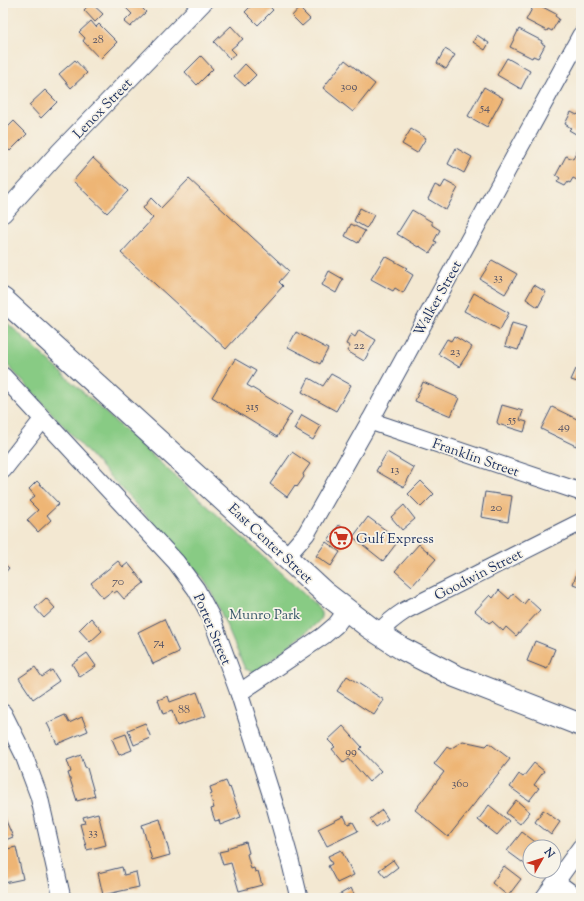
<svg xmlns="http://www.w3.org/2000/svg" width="584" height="901" viewBox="0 0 584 901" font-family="'Sorts Mill Goudy',serif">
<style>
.green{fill:#88cb84;stroke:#527d71}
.building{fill:#eeb575}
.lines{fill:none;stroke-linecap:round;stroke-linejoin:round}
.minor-casing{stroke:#3b4b6f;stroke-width:19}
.major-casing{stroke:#3b4b6f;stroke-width:24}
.minor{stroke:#fff;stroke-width:17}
.major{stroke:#fff;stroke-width:22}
.labels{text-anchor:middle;stroke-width:3.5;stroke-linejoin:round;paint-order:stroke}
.number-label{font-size:12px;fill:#505064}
.street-label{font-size:14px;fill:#1b2f5e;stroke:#f7f3e8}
.poi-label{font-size:14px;fill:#1b2f5e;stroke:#f7f3e8;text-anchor:start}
.park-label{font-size:14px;fill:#365668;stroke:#f7f3e8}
</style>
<rect width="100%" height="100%" fill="#f7f3e8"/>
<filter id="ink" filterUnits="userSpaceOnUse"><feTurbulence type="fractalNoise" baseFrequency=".025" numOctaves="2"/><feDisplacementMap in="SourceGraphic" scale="8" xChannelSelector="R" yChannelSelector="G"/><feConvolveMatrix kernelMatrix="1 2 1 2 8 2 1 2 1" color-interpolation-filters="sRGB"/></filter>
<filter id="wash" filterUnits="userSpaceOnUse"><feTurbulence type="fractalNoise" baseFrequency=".012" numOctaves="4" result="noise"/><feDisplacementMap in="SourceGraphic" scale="16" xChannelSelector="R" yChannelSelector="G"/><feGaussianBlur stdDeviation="0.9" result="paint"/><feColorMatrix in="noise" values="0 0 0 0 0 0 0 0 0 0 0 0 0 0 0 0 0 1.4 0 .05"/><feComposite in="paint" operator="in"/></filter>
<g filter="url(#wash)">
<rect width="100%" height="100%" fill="#f3e8d2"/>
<path class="green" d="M 3,319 L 318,607 C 323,614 322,618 316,624 L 259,670 L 253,672 L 245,669 L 213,594 L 202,577 L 3,360 Z"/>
<g id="blocks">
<g class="building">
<polygon points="91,3 103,14 95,22 84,10"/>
<polygon points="129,3 137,3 146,12 130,27 124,22 132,14 126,8 130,4"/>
<polygon points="254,3 266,3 273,10 258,25 245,12"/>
<polygon points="535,3 556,14 555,16 559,19 552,31 548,29 547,31 526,20"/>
<polygon points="299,8 310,19 302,26 292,16"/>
<polygon points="91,21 96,27 99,24 117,42 100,59 83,41 85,38 79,32"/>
<polygon points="231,26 243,39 231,49 236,54 230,59 214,42"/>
<polygon points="519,29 542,41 541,43 545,45 538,58 533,56 532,58 510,47"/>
<polygon points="477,35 489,43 485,50 473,42"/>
<polygon points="445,49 455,55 446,69 437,63"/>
<polygon points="201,56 213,69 197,85 185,72"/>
<polygon points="507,58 530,71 521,89 497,75"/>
<polygon points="75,60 87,73 71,88 59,74"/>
<polygon points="345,60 375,84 353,112 323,88"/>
<polygon points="245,64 256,75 245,86 234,76"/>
<polygon points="484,87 503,98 487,127 468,116"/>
<polygon points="45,90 57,102 41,118 29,105"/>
<polygon points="571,112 577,115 579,113 581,114 581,137 569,130 571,128 565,124"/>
<polygon points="14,121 27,134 10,151 3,144 3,132"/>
<polygon points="411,129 426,138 417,153 402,144"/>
<polygon points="456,148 472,157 464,173 448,164"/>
<polygon points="578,149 581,151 581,182 573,178 570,183 568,182 565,186 557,182 560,178 556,175 566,156 573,159"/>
<polygon points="93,158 128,191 107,213 73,181"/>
<polygon points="189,179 289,271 279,282 283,286 226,349 121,253 153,218 143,208 151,198 161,208"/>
<polygon points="445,181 458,188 446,210 428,199 435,185 441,188"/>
<polygon points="360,208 374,215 368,226 366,228 354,221"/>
<polygon points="412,210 432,222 432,225 440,230 434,241 437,242 430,253 419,246 418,247 397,234"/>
<polygon points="351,224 365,231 358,243 345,236"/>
<polygon points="385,256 407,268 405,270 413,275 403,293 395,288 393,291 371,279"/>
<polygon points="492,260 517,274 505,294 480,279"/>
<polygon points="329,271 343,279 336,293 322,285"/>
<polygon points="534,285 546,292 538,307 526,299"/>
<polygon points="474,293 509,313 500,330 464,311"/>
<polygon points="512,323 526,327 518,350 505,346"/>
<polygon points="359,330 376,340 364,361 347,351 350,346 346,344 351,334 355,337"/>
<polygon points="296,332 328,349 320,364 288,347"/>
<polygon points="454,336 472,347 459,367 438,354 447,339 451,341"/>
<polygon points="235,359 256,371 247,385 292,412 277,437 212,397"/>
<polygon points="576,369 581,371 581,383 571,380"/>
<polygon points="331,374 351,385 336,411 302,392 309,378 323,386"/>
<polygon points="423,382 459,398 451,416 415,401"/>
<polygon points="502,405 523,411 520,420 527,422 524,432 498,424 497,422"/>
<polygon points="552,407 581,421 581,436 576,446 541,429"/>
<polygon points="302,415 321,426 313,440 294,429"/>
<polygon points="292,452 310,464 303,474 304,477 297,487 295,485 287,497 270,484"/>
<polygon points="387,452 414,468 404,487 376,471"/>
<polygon points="37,481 59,504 47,515 51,520 38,532 27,520 38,510 29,501 35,496 29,489"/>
<polygon points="421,481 434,494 421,507 408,494"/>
<polygon points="485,492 512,496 508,522 481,517"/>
<polygon points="404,505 415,519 402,530 391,517"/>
<polygon points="368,517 399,540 383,561 353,537"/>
<polygon points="339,525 353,535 342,550 328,540"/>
<polygon points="326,542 340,552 331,566 316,556"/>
<polygon points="419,544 436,559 412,586 395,571"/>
<polygon points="118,561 123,567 128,563 144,583 124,599 117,591 114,593 112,591 103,598 91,583"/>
<polygon points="581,562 581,587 573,584"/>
<polygon points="3,563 9,568 3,575"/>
<polygon points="499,590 509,599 513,594 524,604 528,599 540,610 516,636 506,627 503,631 492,621 489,623 475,611 490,595 493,598"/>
<polygon points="46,598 55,608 44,618 35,608"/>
<polygon points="91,618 102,631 90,642 79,630"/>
<polygon points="164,619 179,652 153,664 138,632"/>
<polygon points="535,641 555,649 547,669 527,661"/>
<polygon points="87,653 96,666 80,677 72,664"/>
<polygon points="35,667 42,677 52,670 59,681 33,699 19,678"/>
<polygon points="347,676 384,700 374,715 337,691"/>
<polygon points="197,692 206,716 177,726 172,711 163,714 158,700 168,696 170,702"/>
<polygon points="65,715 69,723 82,717 88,731 57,744 47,723"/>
<polygon points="145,723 151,738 134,745 128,730"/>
<polygon points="343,726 362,747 360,749 381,771 369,782 349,759 344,763 332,749 335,747 328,740"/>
<polygon points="126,734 132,750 119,755 112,739"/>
<polygon points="463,741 486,746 489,743 510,759 448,837 415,810 444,772 434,764 447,747 450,749"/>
<polygon points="81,755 85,767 87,768 95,796 77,801 68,773 71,772 67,760"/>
<polygon points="534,763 544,771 534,785 539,788 529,801 510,787 519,774 523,777"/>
<polygon points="226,781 229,788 230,787 241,817 220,825 219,820 215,821 211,809 214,808 210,795 212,794 210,787"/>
<polygon points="516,800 530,812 520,824 506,813"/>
<polygon points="489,805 509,821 497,835 478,820"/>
<polygon points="382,810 388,819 376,827 370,819"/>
<polygon points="543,810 560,822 551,835 535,822"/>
<polygon points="98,813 106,845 87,850 80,824 85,823 83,817"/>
<polygon points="3,814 13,837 3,841"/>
<polygon points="344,816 348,824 353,822 358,831 327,846 318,829"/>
<polygon points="160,819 170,855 152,860 142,825"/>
<polygon points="522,832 542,847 530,847 530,868 507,851"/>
<polygon points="246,842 249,853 247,854 251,869 254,868 255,872 258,871 262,885 239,891 231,863 223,865 219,852 228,850 227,848"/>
<polygon points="16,847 23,879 4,883 3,879 3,850"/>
<polygon points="341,850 354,875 337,883 328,866 332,864 328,856"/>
<polygon points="393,860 398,867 385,877 379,870"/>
<polygon points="504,866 521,879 508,896 492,883"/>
<polygon points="122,867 124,875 136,872 139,887 103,895 98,873"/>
<polygon points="351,888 356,898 336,898 335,897"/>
</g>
</g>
</g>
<g filter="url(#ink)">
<use href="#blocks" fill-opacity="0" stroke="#3b4b6f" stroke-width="1"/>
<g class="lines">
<g class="minor-casing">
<g id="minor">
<polyline points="3,214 59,152 203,3"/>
<polyline points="3,376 176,562 196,589 211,617 239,693 274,803 289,856 299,898"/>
<polyline points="370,421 581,492"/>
<polyline points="3,470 43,419"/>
<polyline points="286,557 306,534 370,421 581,35"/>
<path d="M 379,633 C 387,623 395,617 406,610 L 581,522"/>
<polyline points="239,693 323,636 336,625 347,610"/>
<polyline points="3,713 23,753 39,796 62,898"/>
<polyline points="556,882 578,898"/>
<polyline points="544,898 581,847"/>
</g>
</g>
<g class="major-casing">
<polyline id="major" points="3,299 325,593 369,627 401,648 455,676 581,725"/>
</g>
<use href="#minor" class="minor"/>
<use href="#major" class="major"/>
</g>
</g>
<defs>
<g id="supermarket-ring" transform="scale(1.15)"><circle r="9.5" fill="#f7f3e8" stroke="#c8321e" stroke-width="1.5"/><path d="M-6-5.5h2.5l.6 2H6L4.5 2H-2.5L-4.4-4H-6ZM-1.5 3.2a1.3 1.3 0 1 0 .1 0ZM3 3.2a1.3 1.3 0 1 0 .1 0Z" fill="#c8321e"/></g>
</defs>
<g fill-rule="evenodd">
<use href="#supermarket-ring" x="341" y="538"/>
</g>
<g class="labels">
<g class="number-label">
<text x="98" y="43">28</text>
<text x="349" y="90">309</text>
<text x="485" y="111">54</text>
<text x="498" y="281">33</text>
<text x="359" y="349">22</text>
<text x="455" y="355">23</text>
<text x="252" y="410">315</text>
<text x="512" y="423">55</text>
<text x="564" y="430">49</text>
<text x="395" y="473">13</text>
<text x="496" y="511">20</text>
<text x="118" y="585">70</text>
<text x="159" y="646">74</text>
<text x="184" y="713">88</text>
<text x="351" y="755">99</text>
<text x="460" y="787">360</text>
<text x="93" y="836">33</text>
</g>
<g class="street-label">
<text transform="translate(102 108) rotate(-46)" y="5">Lenox Street</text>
<text transform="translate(437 298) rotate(-61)" y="5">Walker Street</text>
<text transform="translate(476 457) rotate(19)" y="5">Franklin Street</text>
<text transform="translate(271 543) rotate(43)" y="5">East Center Street</text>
<text transform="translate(478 574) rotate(-27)" y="5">Goodwin Street</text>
<text transform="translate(213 629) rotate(67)" y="5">Porter Street</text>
</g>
<g class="poi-label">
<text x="356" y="543">Gulf Express</text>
</g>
<g class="park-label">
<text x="265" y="619">Munro Park</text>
</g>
</g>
<rect width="584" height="901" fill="none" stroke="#f7f3e8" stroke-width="16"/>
<g transform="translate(542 859) rotate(51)"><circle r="19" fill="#f7f3e8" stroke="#9fa5b1"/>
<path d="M0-3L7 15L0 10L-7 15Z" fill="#c8321e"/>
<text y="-6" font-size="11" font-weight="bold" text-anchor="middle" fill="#1b2f5e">N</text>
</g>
</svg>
